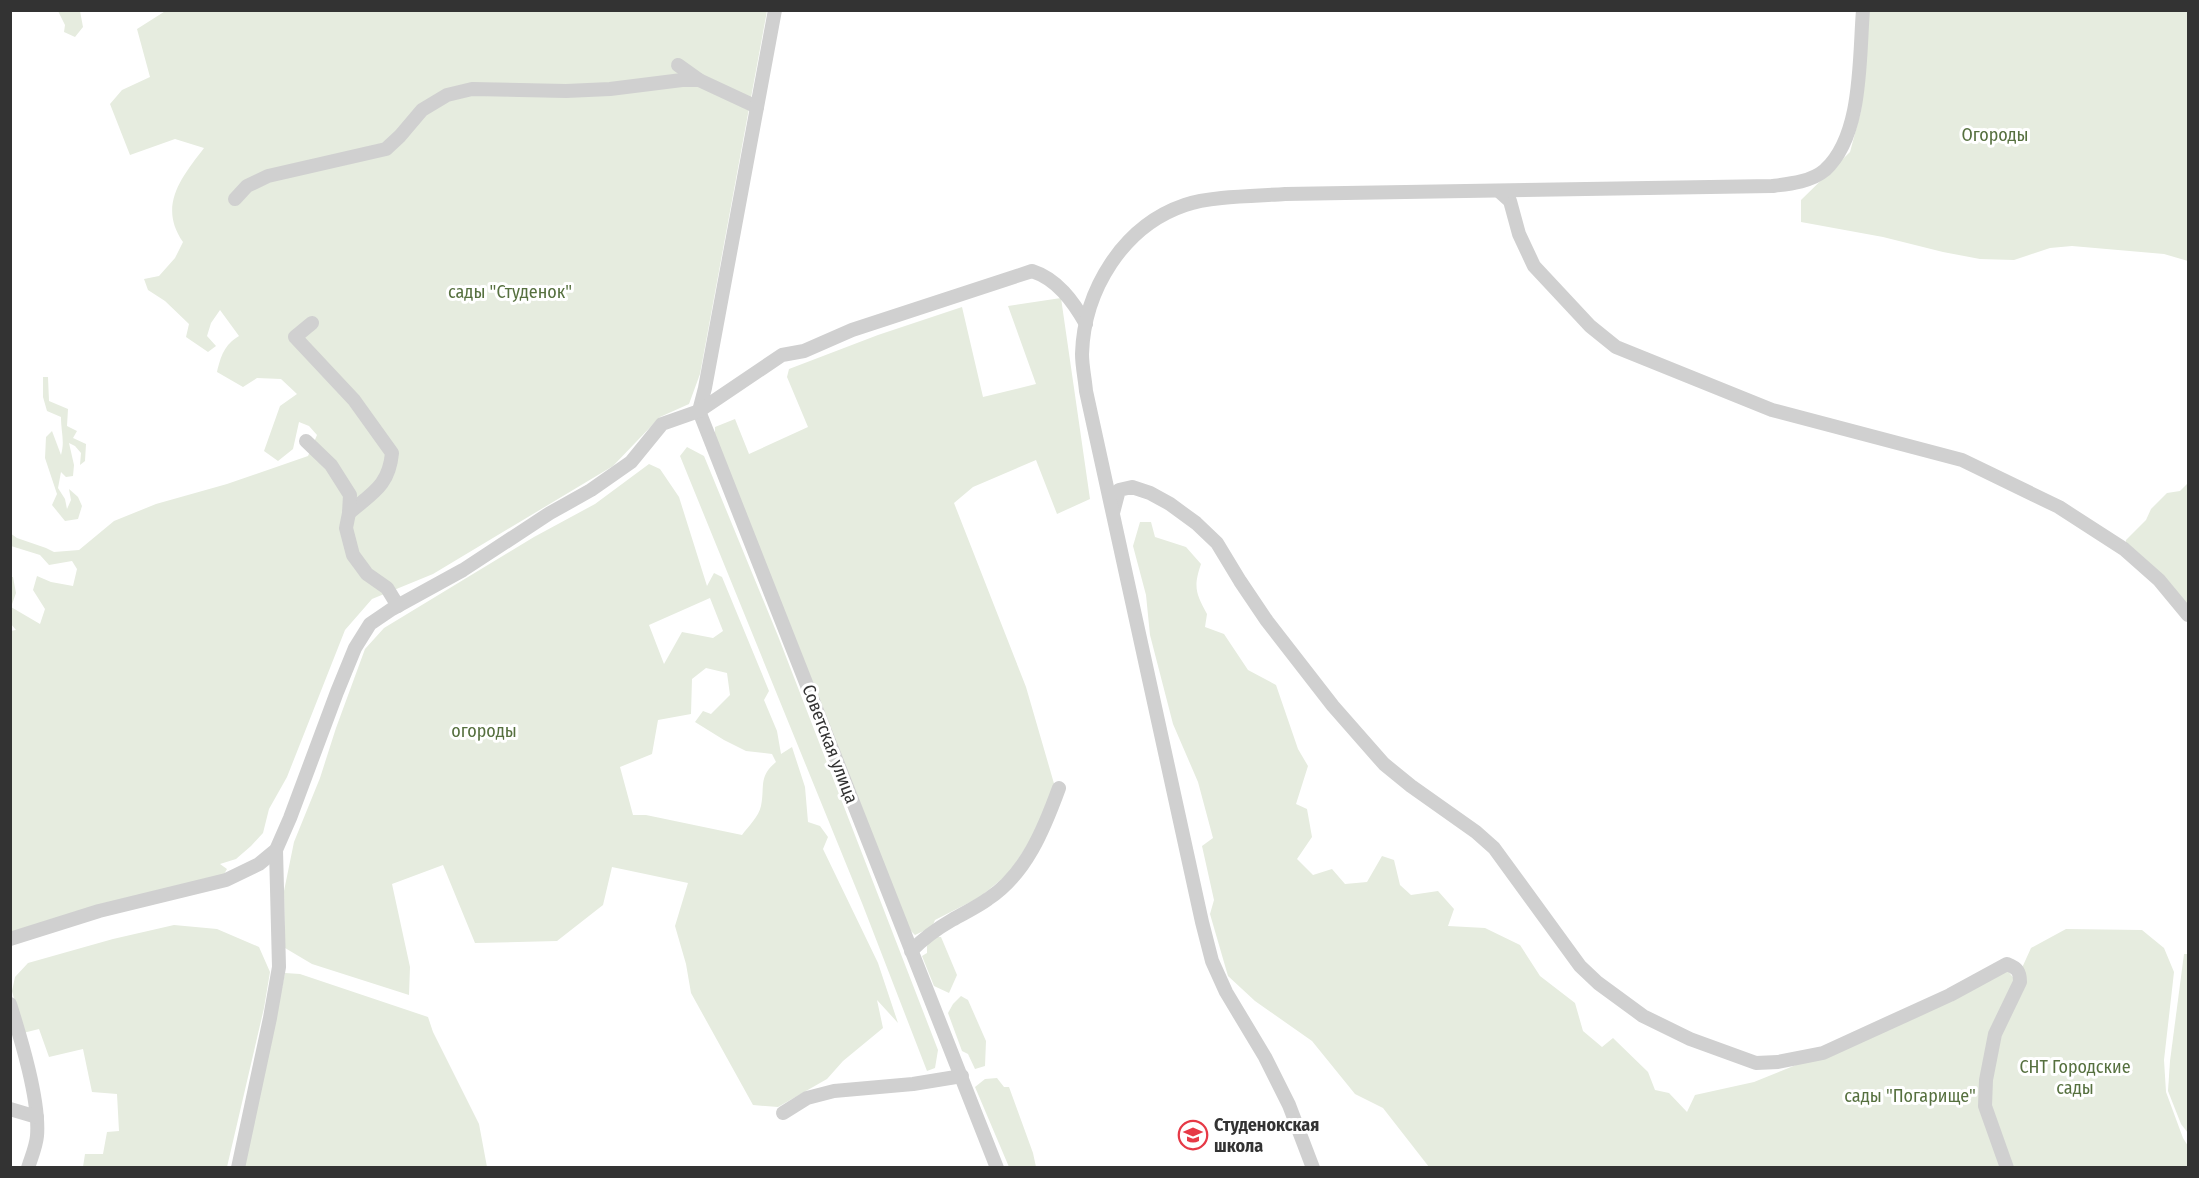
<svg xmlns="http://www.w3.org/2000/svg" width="2199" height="1178" viewBox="0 0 2199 1178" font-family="'Fira Sans Condensed',sans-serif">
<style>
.green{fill:#e6ecdf;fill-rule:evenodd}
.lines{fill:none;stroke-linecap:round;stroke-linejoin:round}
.minor{stroke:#d0d0d0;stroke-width:14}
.labels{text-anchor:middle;stroke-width:6;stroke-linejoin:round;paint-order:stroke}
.park-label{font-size:18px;fill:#56703f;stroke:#fff}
.street-label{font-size:18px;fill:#333;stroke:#fff}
.poi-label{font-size:18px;font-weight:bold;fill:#333;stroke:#fff;text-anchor:start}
</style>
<rect width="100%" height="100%" fill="#fff"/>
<g class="green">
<path d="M 167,10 L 767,11 L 700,374 L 689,404 L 660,417 L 613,466 L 433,574 L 372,599 L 345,630 L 287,777 L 269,809 L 263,833 L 251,846 L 236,859 L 220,864 L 227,869 L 223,876 L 11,933 L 10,631 L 16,630 L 11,624 L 11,577 L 13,577 L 16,593 L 11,607 L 40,624 L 45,609 L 33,590 L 37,576 L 51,582 L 73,586 L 77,569 L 72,561 L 49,565 L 40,555 L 11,546 L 10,533 L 17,538 L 46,548 L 54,552 L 79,550 L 114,521 L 156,504 L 227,484 L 308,456 L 317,435 L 309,426 L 299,422 L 293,449 L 278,461 L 264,451 L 280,406 L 297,394 L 281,379 L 257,378 L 243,387 L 217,372 C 221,356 224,345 239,336 L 220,310 L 211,323 L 207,336 L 216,346 L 208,352 L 186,337 L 189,324 L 165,301 L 148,290 L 144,279 L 159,276 L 175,258 L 183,242 C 158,206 181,178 204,148 L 175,139 L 130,155 L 110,104 L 122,90 L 150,77 L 137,29 Z"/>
<polygon points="58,11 80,11 83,27 75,37 64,32 65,25"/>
<polygon points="1869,11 2188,11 2188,261 2164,254 2072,246 2050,248 2014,260 1980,259 1943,252 1883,237 1801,222 1801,200 1850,152 1861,111"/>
<polygon points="1061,298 1090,499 1057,514 1036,460 973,487 954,503 1026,687 1055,787 1036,832 1009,873 980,897 935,920 932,927 915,935 909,929 715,437 715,427 735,419 749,454 808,427 787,377 789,369 878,335 962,307 983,397 1036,384 1008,306"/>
<path d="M 43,377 L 48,377 L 49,401 L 68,409 L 67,426 L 77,431 L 73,438 L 86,444 L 85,461 L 80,465 L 81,453 L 75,446 L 69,443 L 74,465 L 73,476 L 66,477 L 61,472 L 58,488 L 65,499 L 67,509 L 71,500 L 69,489 L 78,497 L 82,506 L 78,519 L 65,521 L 52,505 L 57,494 L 45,458 L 46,437 L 52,431 L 61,455 C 65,441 61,432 61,417 L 47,411 L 43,397 Z"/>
<polygon points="687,447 704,456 778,636 938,1050 935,1068 927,1071 862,903 680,456"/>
<path d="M 649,464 L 660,469 L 679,497 L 707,586 L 714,573 L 722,577 L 769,691 L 764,700 L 777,731 L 781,754 L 792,747 L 805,787 L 808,822 L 820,826 L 828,837 L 823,849 L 878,963 L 898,1023 L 877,1000 L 883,1028 L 843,1061 L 827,1079 L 778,1107 L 753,1105 L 691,993 L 686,964 L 675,926 L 688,883 L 612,867 L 603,905 L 557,941 L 475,943 L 443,865 L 392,884 L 410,967 L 409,995 L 312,964 L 285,948 L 284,891 L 294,842 L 320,778 L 336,728 L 365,649 L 384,628 L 534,537 L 595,504 ZM 710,598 L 723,631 L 713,638 L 682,632 L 664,664 L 649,625 ZM 706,668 L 727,673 L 730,695 L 711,714 L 703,711 L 695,722 L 724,740 L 746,751 L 772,754 L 776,762 C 758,777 765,787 761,806 C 759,816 748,827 742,835 L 646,815 L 633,815 L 620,767 L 652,754 L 658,720 L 691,714 L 692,679 Z"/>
<polygon points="2188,483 2188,608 2126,546 2126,540 2146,520 2151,509 2167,493 2180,491"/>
<path d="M 1140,522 L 1151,522 L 1155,537 L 1186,547 L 1201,564 C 1193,587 1196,594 1207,614 L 1205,627 L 1224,634 L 1248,670 L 1276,685 L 1298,749 L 1308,766 L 1296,804 L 1307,809 L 1312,837 L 1297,859 L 1313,875 L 1332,869 L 1345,884 L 1367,882 L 1382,856 L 1394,860 L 1400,885 L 1411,895 L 1438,891 L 1454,909 L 1448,926 L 1485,928 L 1520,945 L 1540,976 L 1575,1003 L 1583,1031 L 1602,1047 L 1613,1038 L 1648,1072 L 1655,1090 L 1669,1093 L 1687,1112 L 1695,1095 L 1754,1082 L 1910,1019 L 2007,970 L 2016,981 L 2031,948 L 2066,929 L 2142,930 L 2164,948 L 2174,972 L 2164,1060 L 2166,1092 L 2183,1138 L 2188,1146 L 2188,1167 L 1429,1167 L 1383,1108 L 1355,1094 L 1312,1041 L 1255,1001 L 1228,976 L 1210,914 L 1214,900 L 1202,846 L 1213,838 L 1198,782 L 1173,724 L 1150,635 L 1146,595 L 1133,546 Z"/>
<polygon points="174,925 217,929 259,947 270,972 264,1008 227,1167 83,1167 85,1154 103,1154 107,1132 119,1131 117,1094 92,1092 83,1049 49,1057 39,1029 23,1033 12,991 15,977 28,963 113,939"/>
<polygon points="934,937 941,937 957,975 949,993 934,986 922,956 927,953 927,946"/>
<polygon points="2184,954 2188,954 2188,1133 2181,1124 2168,1091 2170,1061"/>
<polygon points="285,973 300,974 428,1017 433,1032 479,1124 487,1167 244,1168"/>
<polygon points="961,996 968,1000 986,1041 985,1066 975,1069 968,1054 962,1051 948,1013 953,1004"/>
<polygon points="997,1078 1004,1087 1009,1087 1033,1153 1036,1167 1009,1167 975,1087 985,1079"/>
</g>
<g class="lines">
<g class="minor">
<polyline points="678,65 699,80"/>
<polyline points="1499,191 1510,201 1519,234 1534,266 1590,326 1616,347 1772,410 1962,460 2059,507 2124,549 2159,580 2188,615"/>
<polyline points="235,199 247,186 268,176 386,149 400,136 422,110 447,95 472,89 566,91 610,89 682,80 699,80 757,107"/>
<path d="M 312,323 L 295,337 L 354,400 L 392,453 C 389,486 372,493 349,513"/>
<polyline points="699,411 997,1168"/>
<polyline points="699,411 705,388 775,10"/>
<polyline points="306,441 331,465 350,495 349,513 346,528 353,555 367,574 387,588 398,606"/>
<path d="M 1113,513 L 1119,490 L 1132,487 L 1150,493 L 1170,504 L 1196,523 L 1217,543 L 1240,581 L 1267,621 L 1333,706 L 1384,764 L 1411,786 L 1476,832 L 1494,848 L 1580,966 L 1598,983 L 1643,1016 L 1690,1039 L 1756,1063 L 1778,1062 L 1823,1053 L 1950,995 L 2007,964 C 2017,968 2020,971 2020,982 L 1995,1034 L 1986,1080 L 1985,1106 L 2007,1168"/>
<path d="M 10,939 L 99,911 L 226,880 L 259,864 L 276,850 L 290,818 L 337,692 L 355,648 L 370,624 L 392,609 L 463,570 L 550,513 L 591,490 L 631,462 L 662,424 L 699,411 L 782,355 L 804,351 L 852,330 L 1032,271 C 1057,279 1073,301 1086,324"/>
<path d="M 911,951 C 923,939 938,928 952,920 C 964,913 977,907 988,899 C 1026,874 1044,829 1059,788"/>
<path d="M 10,1004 C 21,1039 40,1101 37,1136 C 36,1147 31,1158 28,1168"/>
<polyline points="10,1109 37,1117"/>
<polyline points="783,1113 807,1098 834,1091 913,1084 962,1076"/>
<polyline points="238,1168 270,1018 279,967 276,850"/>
<path d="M 1313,1168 L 1289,1105 L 1265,1057 L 1226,992 L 1212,961 L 1202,922 L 1086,391 C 1085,379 1082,366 1082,354 C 1084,290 1123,226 1185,205 C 1210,196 1257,196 1285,194 L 1772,186 C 1789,184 1811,182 1825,170 C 1863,135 1859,58 1863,10"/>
</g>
</g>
<defs>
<g id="school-ring" transform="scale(1.5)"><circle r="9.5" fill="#fff" stroke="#e63946" stroke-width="1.5"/><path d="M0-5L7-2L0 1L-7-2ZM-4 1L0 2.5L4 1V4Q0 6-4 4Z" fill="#e63946"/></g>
</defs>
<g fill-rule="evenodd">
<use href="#school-ring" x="1193" y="1135"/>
</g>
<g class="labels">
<g class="park-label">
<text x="1995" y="141">Огороды</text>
<text x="510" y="298">сады "Студенок"</text>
<text x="484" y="737">огороды</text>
<text x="2075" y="1073">СНТ Городские<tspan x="2075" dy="21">сады</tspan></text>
<text x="1910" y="1102">сады "Погарище"</text>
</g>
<g class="street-label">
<text transform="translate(830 744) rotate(69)" y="6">Советская улица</text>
</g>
<g class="poi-label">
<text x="1214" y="1131">Студенокская<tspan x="1214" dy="21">школа</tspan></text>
</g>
</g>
<rect width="2199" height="1178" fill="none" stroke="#333333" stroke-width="24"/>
</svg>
